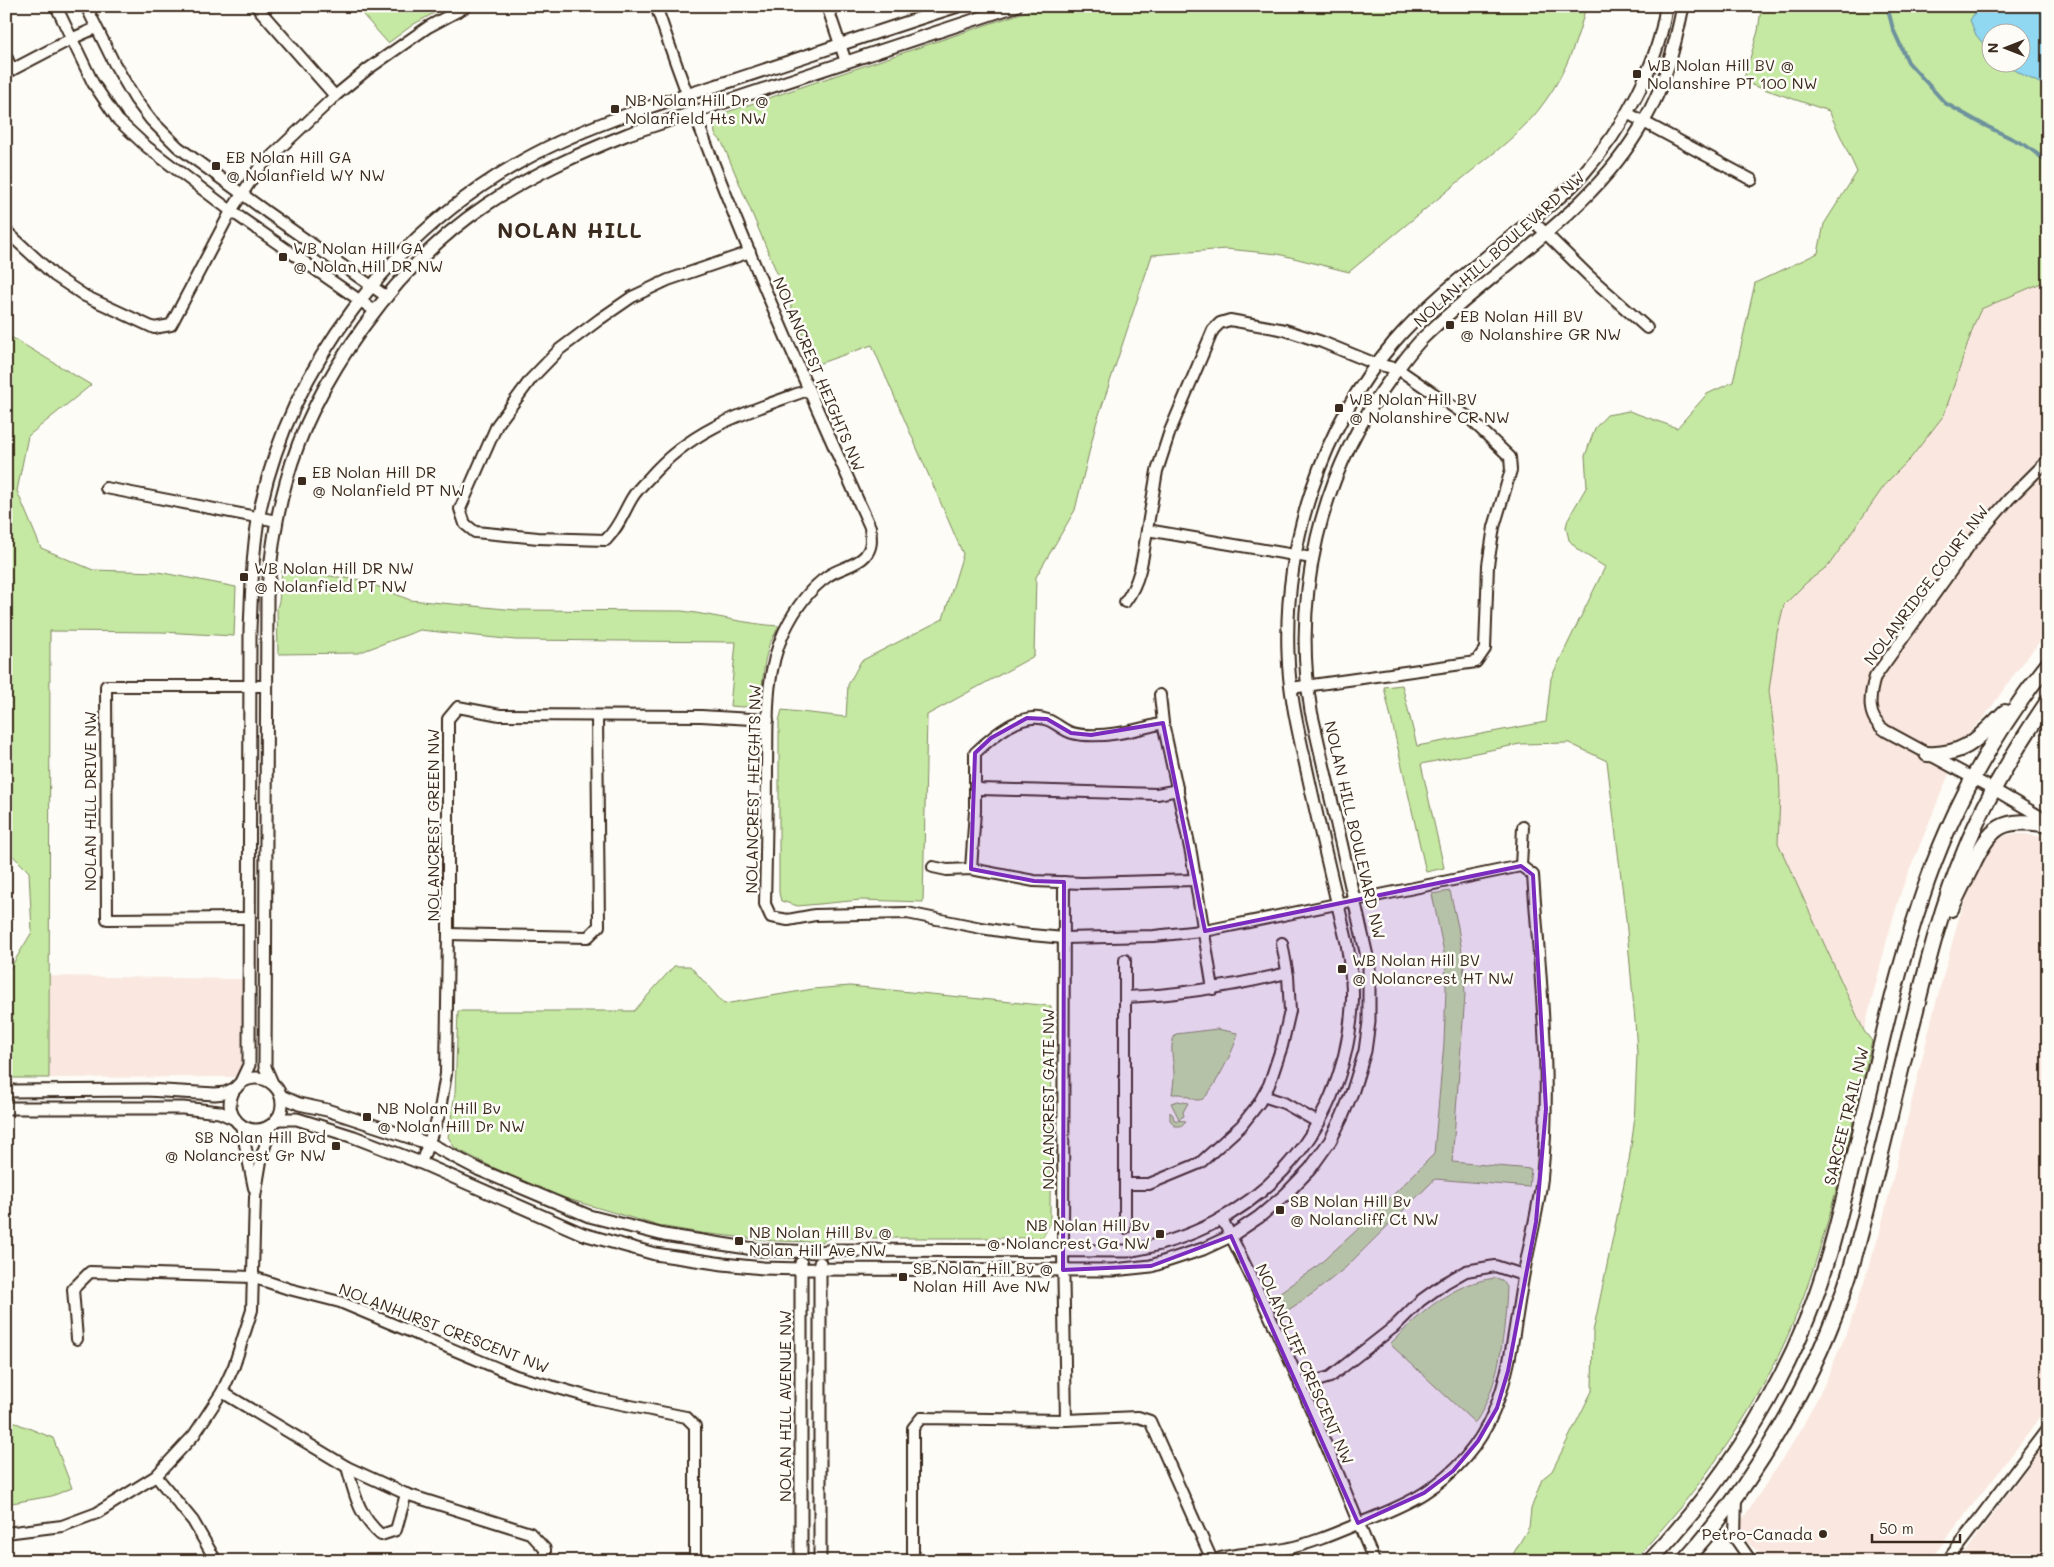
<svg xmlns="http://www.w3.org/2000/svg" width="2054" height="1567" viewBox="0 0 2054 1567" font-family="Mali,sans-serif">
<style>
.built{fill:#fae8e0}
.green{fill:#c5e8a2;stroke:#808960;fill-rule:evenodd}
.water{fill:#90d7f2;stroke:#6e929d}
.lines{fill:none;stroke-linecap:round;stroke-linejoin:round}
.stream{stroke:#6e929d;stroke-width:4}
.minor-casing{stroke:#3b2a1e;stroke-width:14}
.tertiary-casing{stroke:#3b2a1e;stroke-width:15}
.secondary-casing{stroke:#3b2a1e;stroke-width:18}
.minor{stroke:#fdfcf7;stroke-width:10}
.tertiary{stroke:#fdfcf7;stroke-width:11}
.secondary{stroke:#fdfcf7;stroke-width:14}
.marked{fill:#7b2cbf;fill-opacity:0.2;stroke:#7b2cbf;stroke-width:4;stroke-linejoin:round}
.poi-dot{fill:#3b2a1e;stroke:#fdfcf7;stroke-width:2}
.labels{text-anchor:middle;stroke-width:5;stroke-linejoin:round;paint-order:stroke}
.poi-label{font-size:16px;fill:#3b2a1e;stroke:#fdfcf7;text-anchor:start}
.street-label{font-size:16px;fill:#3b2a1e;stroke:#fdfcf7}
.district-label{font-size:21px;font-weight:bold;letter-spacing:1px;fill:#3b2a1e;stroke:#fdfcf7}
</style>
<rect width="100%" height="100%" fill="#fdfcf7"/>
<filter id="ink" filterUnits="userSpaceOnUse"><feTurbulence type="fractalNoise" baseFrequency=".02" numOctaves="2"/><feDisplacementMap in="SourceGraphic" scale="10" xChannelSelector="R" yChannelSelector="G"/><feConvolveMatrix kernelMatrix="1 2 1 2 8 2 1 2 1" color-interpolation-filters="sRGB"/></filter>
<g filter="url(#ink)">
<g class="built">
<polygon points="2048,280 2048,631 2013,676 1983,719 1964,737 1902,889 1889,932 1864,1031 1778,843 1780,796 1779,767 1769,691 1776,633 1784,605 1806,583 1829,565 1887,482 1910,459 1981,309"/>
<polygon points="2011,834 2026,834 2048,838 2048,1403 2031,1430 1929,1561 1770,1561 1749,1544 1742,1534 1742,1520 1798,1435 1824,1385 1849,1327 1879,1235 1933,1014 1958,921 1979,863 1997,839"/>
<polygon points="50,976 242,979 241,1077 49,1078"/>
<polygon points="2048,1440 2048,1561 1958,1561"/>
</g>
<g class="green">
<polygon points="355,6 447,6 414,24 388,43"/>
<path d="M 1042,6 L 1586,6 C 1578,39 1566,72 1546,100 C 1525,131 1492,154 1463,178 C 1425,209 1387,241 1349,272 L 1278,254 L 1226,249 L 1152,255 L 1096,424 L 1075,510 L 1036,577 L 1034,656 L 927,715 L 923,902 L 861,900 L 798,906 L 781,901 L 779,893 L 779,721 L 782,710 L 846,717 L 848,685 L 861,661 L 943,619 L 963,554 L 872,345 L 812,366 L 811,354 L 722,142 L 715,134 L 714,123 L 718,116 L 724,113 Z"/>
<path d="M 1736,6 L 2048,6 L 2048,280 L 1981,309 L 1975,322 L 1944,415 L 1910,459 L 1887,482 L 1829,565 L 1806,583 L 1784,605 L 1777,633 L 1769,691 L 1779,767 L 1780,796 L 1778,843 L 1864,1031 L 1872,1041 C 1848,1139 1829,1241 1788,1335 C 1751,1419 1696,1494 1633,1561 L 1509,1561 L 1529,1527 L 1531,1509 L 1542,1479 L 1552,1471 L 1592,1391 L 1593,1332 L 1629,1160 L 1634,1125 L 1637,1054 L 1635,1021 L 1626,919 L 1607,761 L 1569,743 L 1520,744 L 1421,764 L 1444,868 L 1426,872 L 1384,687 L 1402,685 L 1417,746 L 1546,722 L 1551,678 L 1605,567 L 1578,550 L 1569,540 L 1566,527 L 1568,519 L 1587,486 L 1585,456 L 1595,428 L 1607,415 L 1629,411 L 1677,428 L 1707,394 L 1733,382 L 1755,283 L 1818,253 L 1824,224 L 1857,172 L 1829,111 L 1743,82 L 1758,31 L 1761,9 ZM 1992,32 L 2022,32 L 2022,62 L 1992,62 Z"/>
<polygon points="6,334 91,385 28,436 17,491 41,548 93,570 158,572 236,587 234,636 162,632 50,631 49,1078 6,1078 6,975 32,932 29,872 6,849"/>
<path d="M 282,570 L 362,580 L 410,600 L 516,610 L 682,611 C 714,615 746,624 779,626 L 769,645 L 765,661 L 761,694 L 750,706 L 743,707 L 730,706 L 736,642 L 515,640 L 420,630 L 358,653 L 278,654 L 277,608 L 279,601 Z"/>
<polygon points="1450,891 1458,927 1463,958 1465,995 1452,1162 1531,1169 1529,1187 1435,1179 1345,1268 1315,1292 1278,1317 1270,1299 1315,1268 1367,1221 1434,1154 1444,1043 1446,989 1445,957 1432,894"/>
<polygon points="674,966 690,966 724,1004 813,989 850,986 1051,1006 1050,1224 1043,1237 1034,1238 829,1238 822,1242 775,1241 701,1233 659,1226 558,1196 492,1167 455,1148 448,1137 455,1093 458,1011 634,1011"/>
<path d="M 1217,1029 L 1237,1033 C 1239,1042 1212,1092 1204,1098 C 1201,1100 1200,1100 1196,1100 L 1181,1094 L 1172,1094 C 1173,1088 1174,1081 1174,1074 C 1174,1062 1168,1044 1176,1034 Z"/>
<polygon points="1178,1101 1188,1103 1183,1112 1184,1116 1179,1119 1171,1103"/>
<polygon points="1170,1112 1173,1115 1174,1120 1186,1121 1181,1126 1175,1126 1170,1120"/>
<path d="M 1496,1278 L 1502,1280 L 1507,1287 C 1505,1331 1500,1386 1475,1423 L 1390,1344 C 1421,1313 1451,1283 1496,1278 Z"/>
<polygon points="6,1419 53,1438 72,1488 52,1496 6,1504"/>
</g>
<polygon class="water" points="1999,7 2048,11 2048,87 2023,75 2004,63 2022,62 2022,32 1992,32 1991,53 1976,35 1970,20 1978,8"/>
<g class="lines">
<polyline class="stream" points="1887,6 1893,29 1908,62 1945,103 1984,125 2025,145 2048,162"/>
<g class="minor-casing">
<g id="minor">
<polyline points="56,6 93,83 118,120 147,147 231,211 375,311"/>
<polyline points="86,6 114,63 135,99 151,120 178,147 268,213 387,297"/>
<polyline points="256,6 335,96"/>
<path d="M 656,6 C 716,184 793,356 870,527 C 871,538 873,547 865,556 C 856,566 839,568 828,576 C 809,589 794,611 784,632 C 764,675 768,722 767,767 C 767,813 766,859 765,904 L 771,917 L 788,920 L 815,915 L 907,913 L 981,928 L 1020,934 L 1064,938 L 1154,936 L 1210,930 L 1521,866 L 1533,875 C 1540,975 1552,1078 1542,1178 C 1538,1212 1529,1244 1523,1278 C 1508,1364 1507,1440 1424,1493 C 1404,1506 1382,1514 1360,1523 C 1336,1533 1311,1544 1285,1549 C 1264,1553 1229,1553 1212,1561"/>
<polyline points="827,6 846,62"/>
<polyline points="6,56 12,70"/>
<polyline points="6,73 71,39 96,28"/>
<polyline points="1627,113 1752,180"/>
<polyline points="1532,220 1589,276 1647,328"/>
<polyline points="6,231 55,276 85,296 154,328 171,325 231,211 259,168 335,96 368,69 428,27 467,6"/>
<path d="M 750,252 L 668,280 L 632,297 L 600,319 L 560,349 L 531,379 L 497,425 L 460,509 L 465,524 L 475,532 L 538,538 L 606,540 C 620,525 622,515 632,498 C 636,491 643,484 649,478 C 693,427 747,412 808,390"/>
<path d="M 2048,460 L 2009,499 L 1972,542 L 1875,677 C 1869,697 1866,718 1886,731 L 1993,789 L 2048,821"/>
<polyline points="106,488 277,521"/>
<path d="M 1125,602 C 1141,581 1143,556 1147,530"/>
<polyline points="1291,688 1476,662 1485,649 1488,565 1494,527 1511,470 1510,457 1468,417 1398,369 1376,364 1322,342 1285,330 1230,320 1220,323 1213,330 1170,431 1157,471 1147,530 1312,558"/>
<polyline points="1160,695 1163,723 1191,853 1213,989"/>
<path d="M 1163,723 C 1137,730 1099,740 1072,733 C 1064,731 1056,723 1048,720 C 1022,710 993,736 975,753 L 975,786 L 980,789 L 1157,794 L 1178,790"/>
<polyline points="1521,866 1523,827"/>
<polyline points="933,867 947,870 971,869 1034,881 1082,883 1195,880"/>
<polyline points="971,869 975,811 975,786"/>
<polyline points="1064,882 1063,1252 1066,1420"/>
<polyline points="249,918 107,919 106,686 266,686"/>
<polyline points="448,934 588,937 599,926 597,716"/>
<polyline points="1125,960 1125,1228"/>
<path d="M 1125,997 C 1180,995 1233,986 1287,973"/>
<polyline points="1263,1096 1284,1103 1319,1123"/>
<polyline points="241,1125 254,1188"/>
<polyline points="421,1163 439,1115 446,1074 448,934 448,719 458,707 500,715 701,716 768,720"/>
<polyline points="1126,1184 1149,1184 1200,1163 1241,1126 1259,1103 1269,1085 1282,1046 1290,1011 1288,976 1282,943"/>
<path d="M 1222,1219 C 1280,1330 1327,1446 1374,1561"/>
<polyline points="77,1339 73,1289 90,1272 253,1277 289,1289 340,1302 516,1376 596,1399 686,1417 695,1426 695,1561"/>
<polyline points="1300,1386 1330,1377 1394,1327 1420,1301 1445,1283 1466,1271 1495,1266 1523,1275"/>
<polyline points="222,1392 347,1467 406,1494 530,1533 545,1549 545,1561"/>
<path d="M 347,1467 C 355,1495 358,1515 381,1535 L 396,1530 L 406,1494"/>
<polyline points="156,1476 193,1521 216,1561"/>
<polyline points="1736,1497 1735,1538 1751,1561"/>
<polyline points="6,1533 62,1526 97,1513 156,1476 194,1435 222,1392 234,1366 252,1310 255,1197 262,1155 272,1125"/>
<polyline points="913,1561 913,1428 921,1418 1066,1420 1138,1417 1150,1421 1212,1560 1206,1561"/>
<polyline points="1947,1561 2048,1428"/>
</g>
</g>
<g class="tertiary-casing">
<g id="tertiary">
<circle cx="256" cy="1104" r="26"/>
<path d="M 241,1082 L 249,1065 L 250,629 C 252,587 252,546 261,505 C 292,365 391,237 515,165 C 581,126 658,104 731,81 C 807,56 882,30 958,6"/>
<path d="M 272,1083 L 265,1067 L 267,597 C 271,558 275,520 286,482 C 314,379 397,264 486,205 C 531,175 578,154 628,134 L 1016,6"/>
<polyline points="6,1091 147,1090 215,1094 225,1093 236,1088"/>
<path d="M 281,1096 L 299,1104 L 327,1110 L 430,1144 L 480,1170 L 589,1216 L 664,1235 L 760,1250 L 820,1252 L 835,1250 L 1127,1251 C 1254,1231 1343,1136 1352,1007 C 1354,986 1350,965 1347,943 C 1334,889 1321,835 1309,780 C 1300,738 1289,696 1288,653 C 1284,543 1322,426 1394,342 C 1430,300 1476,266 1518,231 C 1540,213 1565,195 1583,174 C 1622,130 1659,65 1666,6"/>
<polyline points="6,1108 183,1108 219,1112 235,1119"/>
<path d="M 277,1119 L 297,1119 L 354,1137 L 421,1163 L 583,1234 L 655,1254 L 723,1264 L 763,1268 L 801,1269 L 1113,1270 L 1151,1266 L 1203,1249 L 1231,1236 L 1259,1217 L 1285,1195 L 1310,1169 L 1330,1141 L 1342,1117 L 1353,1090 L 1365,1051 L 1369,1022 L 1369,965 L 1311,711 C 1292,595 1320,475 1389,381 C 1400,366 1411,350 1423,338 C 1496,266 1593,213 1644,121 C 1665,85 1675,46 1683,6"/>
<polyline points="820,1263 820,1561"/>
<polyline points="801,1561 801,1263"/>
</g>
</g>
<g class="secondary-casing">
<g id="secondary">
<path d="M 1927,754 C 1966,756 1979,737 2005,712"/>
<path d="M 1951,909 C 1958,894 1965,880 1972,866 C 1991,826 2002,817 2048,825"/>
<path d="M 1650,1561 C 1715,1491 1771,1409 1807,1319 C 1827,1270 1839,1218 1852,1166 C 1874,1077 1892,987 1921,900 C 1949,813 1992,735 2048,664"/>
<path d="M 1684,1561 C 1754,1485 1818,1374 1849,1275 C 1874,1191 1892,1103 1914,1018 C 1928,961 1942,904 1965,850 C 1986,797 2016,748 2048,701"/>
</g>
</g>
<use href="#minor" class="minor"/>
<use href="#tertiary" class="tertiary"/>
<use href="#secondary" class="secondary"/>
</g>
</g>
<path class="marked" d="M 1027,718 L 1047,719 L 1071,733 L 1091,735 L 1163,723 L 1205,931 L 1521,866 L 1533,875 L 1546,1109 L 1536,1222 L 1508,1371 L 1497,1408 L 1478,1441 L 1453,1471 L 1424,1493 L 1358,1523 L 1231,1236 L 1151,1266 L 1063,1270 L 1064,882 L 1034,881 L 971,869 L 975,753 L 991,738 Z"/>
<g class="poi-dot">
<rect x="1632" y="69" width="10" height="10" rx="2.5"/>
<rect x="610" y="104" width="10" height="10" rx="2.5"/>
<rect x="211" y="161" width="10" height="10" rx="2.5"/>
<rect x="278" y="252" width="10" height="10" rx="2.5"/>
<rect x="1445" y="320" width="10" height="10" rx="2.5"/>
<rect x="1334" y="403" width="10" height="10" rx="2.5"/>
<rect x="297" y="476" width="10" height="10" rx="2.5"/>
<rect x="239" y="572" width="10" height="10" rx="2.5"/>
<rect x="1337" y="964" width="10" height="10" rx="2.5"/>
<rect x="362" y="1112" width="10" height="10" rx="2.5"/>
<rect x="331" y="1141" width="10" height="10" rx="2.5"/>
<rect x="1275" y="1205" width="10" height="10" rx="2.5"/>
<rect x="1155" y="1229" width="10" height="10" rx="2.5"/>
<rect x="734" y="1236" width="10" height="10" rx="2.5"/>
<rect x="898" y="1272" width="10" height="10" rx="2.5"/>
<circle cx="1823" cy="1534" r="5"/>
</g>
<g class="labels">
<g class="poi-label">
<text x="1647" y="71">WB Nolan Hill BV @<tspan x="1647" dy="18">Nolanshire PT 100 NW</tspan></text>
<text x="625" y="106">NB Nolan Hill Dr @<tspan x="625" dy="18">Nolanfield Hts NW</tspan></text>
<text x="226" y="163">EB Nolan Hill GA<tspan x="226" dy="18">@ Nolanfield WY NW</tspan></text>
<text x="293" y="254">WB Nolan Hill GA<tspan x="293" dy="18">@ Nolan Hill DR NW</tspan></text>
<text x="1460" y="322">EB Nolan Hill BV<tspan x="1460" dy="18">@ Nolanshire GR NW</tspan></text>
<text x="1349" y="405">WB Nolan Hill BV<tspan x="1349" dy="18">@ Nolanshire CR NW</tspan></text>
<text x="312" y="478">EB Nolan Hill DR<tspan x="312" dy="18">@ Nolanfield PT NW</tspan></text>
<text x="254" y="574">WB Nolan Hill DR NW<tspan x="254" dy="18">@ Nolanfield PT NW</tspan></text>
<text x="1352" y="966">WB Nolan Hill BV<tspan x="1352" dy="18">@ Nolancrest HT NW</tspan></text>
<text x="377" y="1114">NB Nolan Hill Bv<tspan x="377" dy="18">@ Nolan Hill Dr NW</tspan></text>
<text x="326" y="1143" text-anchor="end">SB Nolan Hill Bvd<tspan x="326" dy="18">@ Nolancrest Gr NW</tspan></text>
<text x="1290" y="1207">SB Nolan Hill Bv<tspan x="1290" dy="18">@ Nolancliff Ct NW</tspan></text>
<text x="1150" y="1231" text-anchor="end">NB Nolan Hill Bv<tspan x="1150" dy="18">@ Nolancrest Ga NW</tspan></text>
<text x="749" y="1238">NB Nolan Hill Bv @<tspan x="749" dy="18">Nolan Hill Ave NW</tspan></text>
<text x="913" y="1274">SB Nolan Hill Bv @<tspan x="913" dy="18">Nolan Hill Ave NW</tspan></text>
<text x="1813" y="1540" text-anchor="end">Petro-Canada</text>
</g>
<g class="street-label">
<text transform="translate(1499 249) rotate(-42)" y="6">NOLAN HILL BOULEVARD NW</text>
<text transform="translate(819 374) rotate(67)" y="6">NOLANCREST HEIGHTS NW</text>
<text transform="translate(1926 585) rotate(-53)" y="6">NOLANRIDGE COURT NW</text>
<text transform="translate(753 789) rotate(-89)" y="6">NOLANCREST HEIGHTS NW</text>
<text transform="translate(90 801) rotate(-90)" y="6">NOLAN HILL DRIVE NW</text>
<text transform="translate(433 825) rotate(-90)" y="6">NOLANCREST GREEN NW</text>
<text transform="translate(1355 830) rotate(77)" y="6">NOLAN HILL BOULEVARD NW</text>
<text transform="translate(1048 1099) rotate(-90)" y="6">NOLANCREST GATE NW</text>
<text transform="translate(1846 1116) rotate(-76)" y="6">SARCEE TRAIL NW</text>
<text transform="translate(444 1328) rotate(21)" y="6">NOLANHURST CRESCENT NW</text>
<text transform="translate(1305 1364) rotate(66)" y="6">NOLANCLIFF CRESCENT NW</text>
<text transform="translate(785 1406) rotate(-90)" y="6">NOLAN HILL AVENUE NW</text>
</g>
<g class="district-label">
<text x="570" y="238">NOLAN HILL</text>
</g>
</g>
<rect width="2054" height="1567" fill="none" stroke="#fdfcf7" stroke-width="25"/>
<rect x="12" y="12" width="2029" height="1542" fill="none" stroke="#3b2a1e" stroke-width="2" filter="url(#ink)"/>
<g transform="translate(2006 48) rotate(270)"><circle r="24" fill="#fdfcf7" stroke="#afa8a0"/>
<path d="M0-4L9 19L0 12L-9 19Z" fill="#3b2a1e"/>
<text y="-8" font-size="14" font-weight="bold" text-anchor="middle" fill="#3b2a1e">N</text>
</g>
<path d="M1872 1534v8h88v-8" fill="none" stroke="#3b2a1e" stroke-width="2.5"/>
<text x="1879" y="1534" font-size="15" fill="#3b2a1e" stroke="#fdfcf7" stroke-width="4" paint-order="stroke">50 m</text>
</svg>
